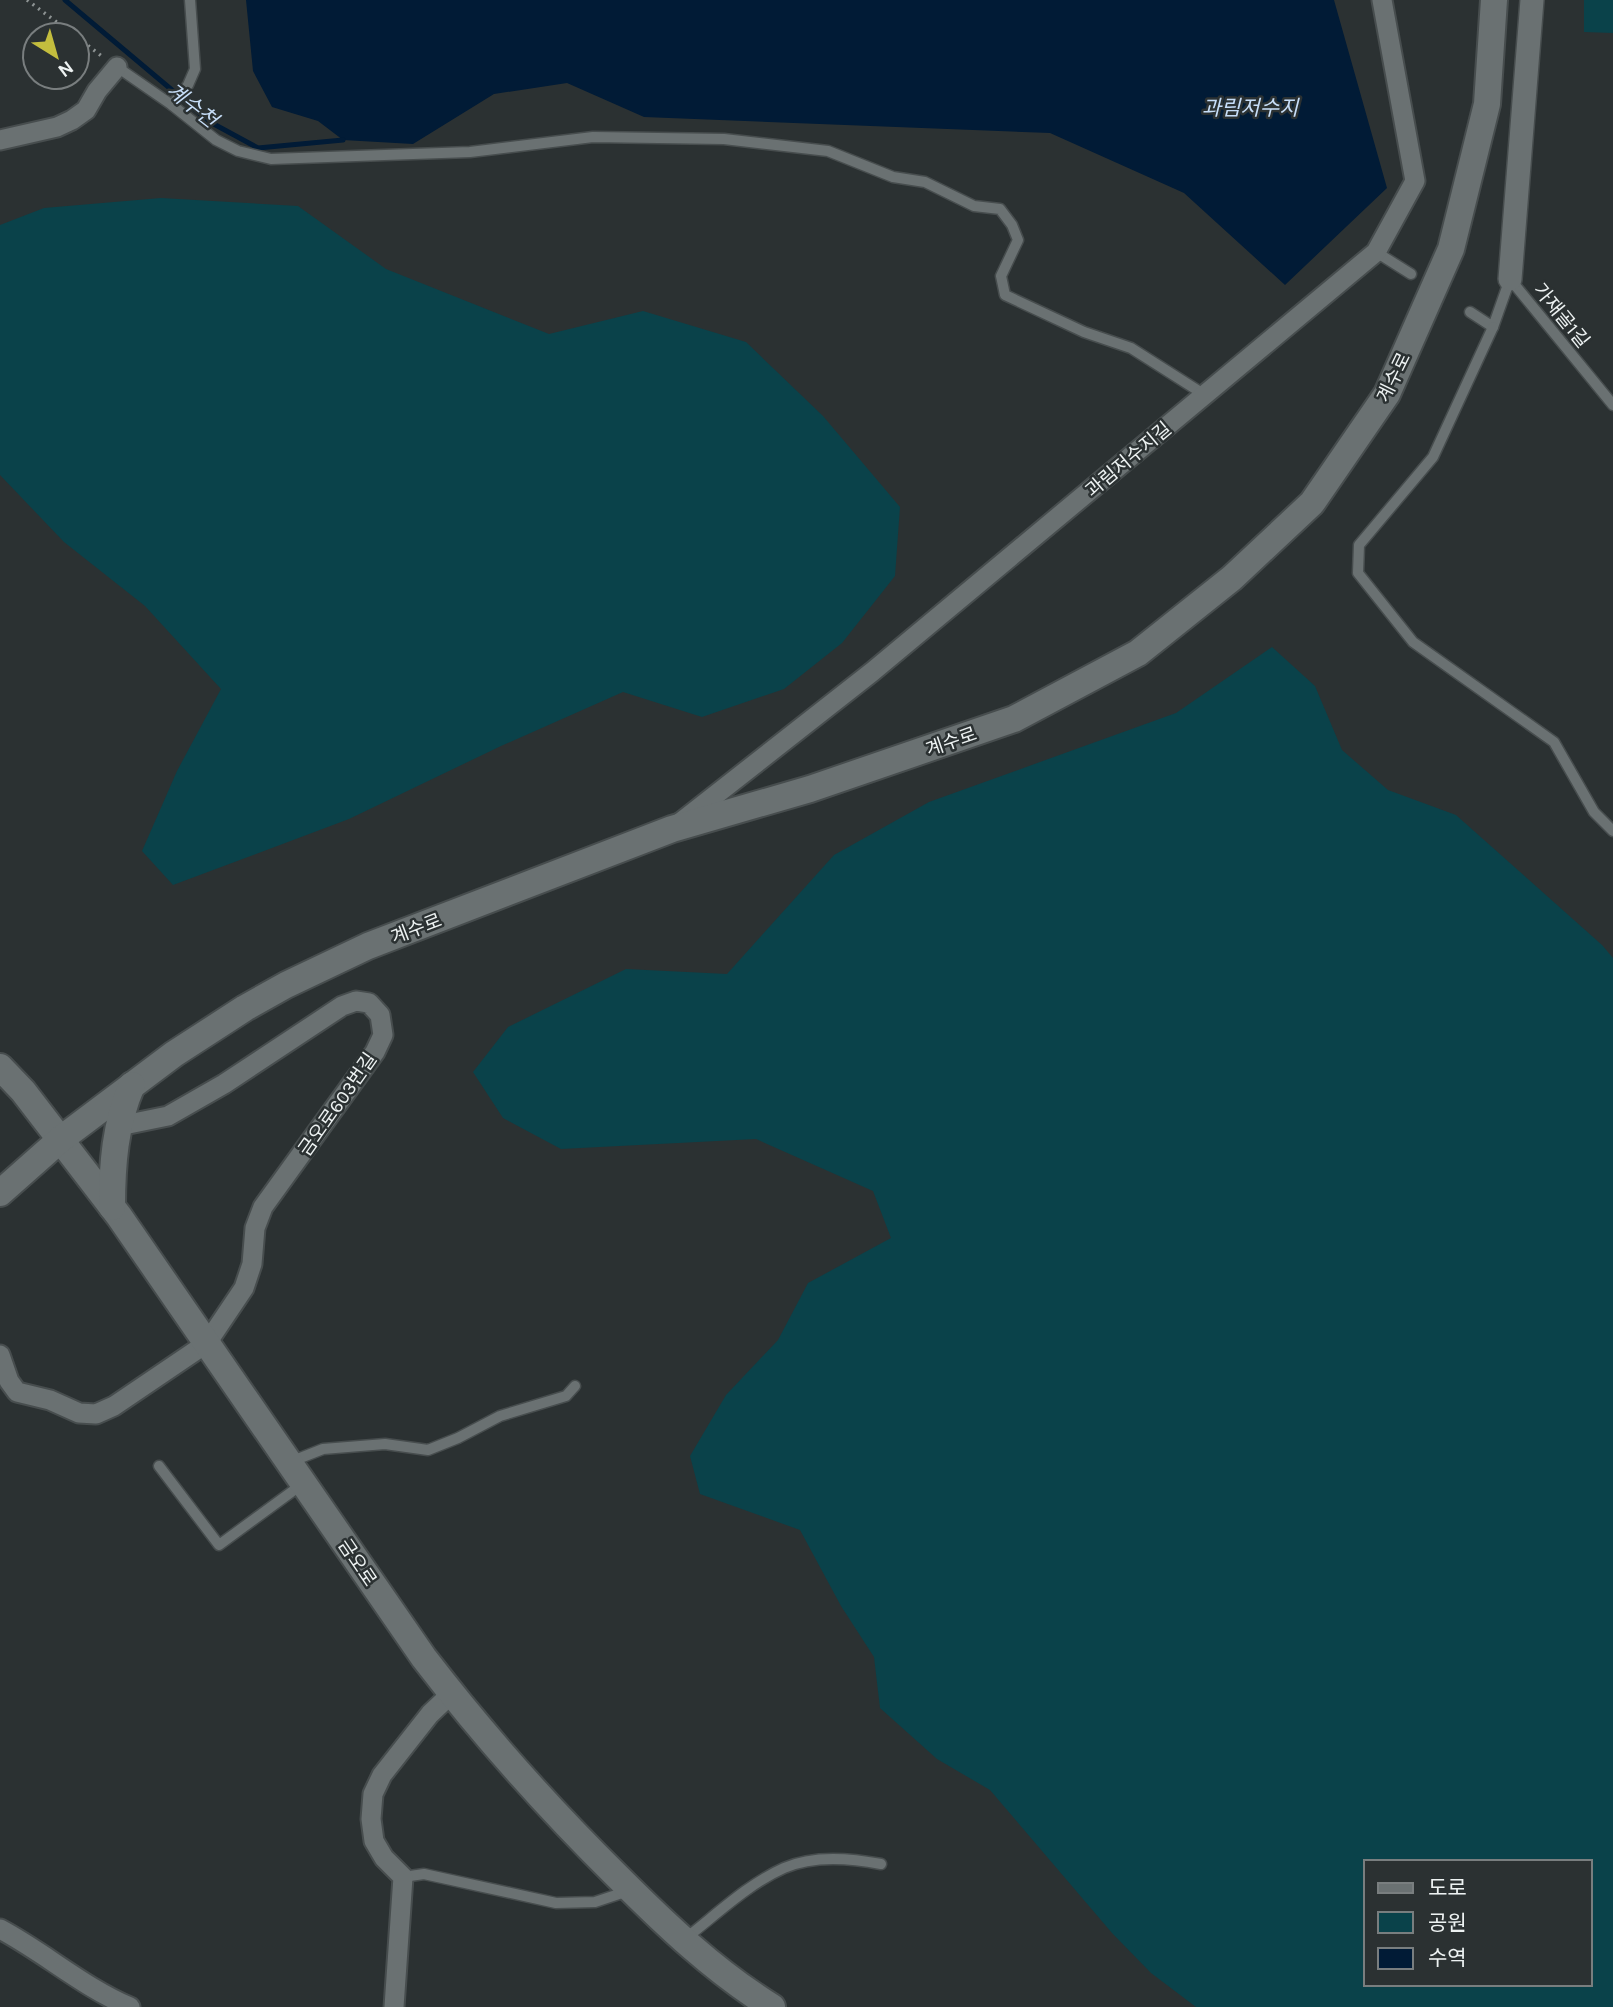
<svg xmlns="http://www.w3.org/2000/svg" width="1613" height="2007" viewBox="0 0 1613 2007" font-family="Karla,'Noto Sans KR',sans-serif">
<style>
.green{fill:#0a424a;fill-rule:evenodd}
.water{fill:#011b36}
.lines{fill:none;stroke-linecap:round;stroke-linejoin:round}
.stream{stroke:#011b36;stroke-width:5}
.service-casing{stroke:#474d4e;stroke-width:13}
.minor-casing{stroke:#474d4e;stroke-width:23}
.tertiary-casing{stroke:#474d4e;stroke-width:26}
.secondary-casing{stroke:#474d4e;stroke-width:30}
.path{stroke:#8d9393;stroke-width:3.5;stroke-dasharray:2 5;stroke-linecap:butt}
.service{stroke:#6a7172;stroke-width:10}
.minor{stroke:#6a7172;stroke-width:19}
.tertiary{stroke:#6a7172;stroke-width:23}
.secondary{stroke:#6a7172;stroke-width:26}
.labels{text-anchor:middle;stroke-width:5;stroke-linejoin:round;paint-order:stroke}
.street-label{font-size:19px;fill:#edf2f2;stroke:#2b3132}
.water-label{font-size:21px;font-style:italic;fill:#c6ddf7;stroke:#2b3132}
</style>
<rect width="100%" height="100%" fill="#2b3132"/>
<g class="green">
<polygon points="1584,0 1613,0 1613,33 1584,32"/>
<polygon points="161,198 298,206 386,269 549,334 643,311 746,342 823,416 900,507 895,576 842,643 784,689 702,717 623,692 501,746 349,819 173,885 142,851 177,771 221,689 145,606 64,542 0,475 0,225 44,208"/>
<path d="M 1272,647 L 1315,686 L 1342,750 L 1388,790 L 1456,815 L 1602,945 L 1613,958 L 1613,2007 L 1196,2007 L 1151,1973 L 1112,1933 L 990,1790 L 937,1759 L 880,1708 L 874,1657 L 841,1606 L 800,1530 L 700,1494 L 690,1456 L 726,1395 L 778,1340 L 808,1283 L 891,1238 L 873,1191 L 756,1139 L 561,1149 L 503,1118 L 473,1072 L 508,1027 L 626,969 L 727,974 L 834,855 L 929,802 L 1176,713 ZM 1366,1862 L 1590,1862 L 1590,1984 L 1366,1984 Z"/>
</g>
<polygon class="water" points="246,0 1334,0 1387,188 1285,285 1184,193 1050,133 644,117 567,83 494,94 413,144 343,140 318,121 272,107 253,71"/>
<g class="lines">
<polyline class="stream" points="65,0 210,122 258,148 343,140"/>
<g class="service-casing">
<g id="service">
<polyline points="117,67 172,105 216,140 238,151 271,159 470,152 593,137 724,139 828,151 893,177 925,182 974,206 1000,209 1012,225 1018,240 1001,276 1005,295 1084,332 1131,348 1205,395"/>
<polyline points="172,105 188,85 195,69 190,0"/>
<polyline points="1376,252 1411,274"/>
<polyline points="1510,279 1613,405"/>
<polyline points="1470,312 1493,327 1510,279"/>
<polyline points="1493,327 1433,457 1359,545 1358,573 1413,642 1554,742 1594,812 1613,831"/>
<polyline points="290,1462 323,1449 385,1444 428,1450 458,1438 500,1416 566,1396 575,1386"/>
<polyline points="159,1466 219,1545 301,1485"/>
<polyline points="403,1877 424,1874 556,1903 595,1902 628,1891"/>
<path d="M 686,1938 C 717,1914 748,1884 784,1868 C 813,1855 850,1858 881,1864"/>
</g>
</g>
<g class="minor-casing">
<g id="minor">
<polyline points="0,140 57,127 72,120 86,110 97,91 117,67"/>
<polyline points="681,822 872,672 1376,252 1415,181 1382,0"/>
<polyline points="0,1355 9,1381 17,1392 50,1400 79,1413 96,1414 114,1406 207,1343 244,1288 252,1264 255,1228 263,1207 375,1052 383,1035 380,1015 369,1003 356,1001 342,1006 224,1084 168,1116 119,1126"/>
<path d="M 0,1929 C 45,1953 83,1987 130,2007"/>
<polyline points="394,2007 403,1877 384,1858 374,1841 371,1819 373,1794 382,1775 430,1714 451,1694"/>
</g>
</g>
<g class="tertiary-casing">
<polyline id="tertiary" points="1510,279 1532,0"/>
</g>
<g class="secondary-casing">
<g id="secondary">
<path d="M 0,1067 L 23,1091 L 119,1216 L 424,1658 C 484,1736 548,1808 618,1877 C 666,1925 714,1971 772,2007"/>
<polyline points="0,1193 61,1139 174,1054 245,1008 286,985 368,946 672,829 810,789 1014,719 1138,653 1232,578 1312,503 1387,394 1451,249 1487,104 1494,0"/>
<path d="M 112,1207 C 112,1165 115,1124 132,1085"/>
</g>
</g>
<g class="path">
<polyline points="27,0 74,35"/>
<polyline points="77,37 104,58"/>
</g>
<use href="#service" class="service"/>
<use href="#minor" class="minor"/>
<use href="#tertiary" class="tertiary"/>
<use href="#secondary" class="secondary"/>
</g>
<g class="labels">
<g class="street-label">
<text transform="translate(1562 315) rotate(51)" y="7">가재골1길</text>
<text transform="translate(1393 377) rotate(-64)" y="7">계수로</text>
<text transform="translate(1128 459) rotate(-40)" y="7">과림저수지길</text>
<text transform="translate(951 741) rotate(-19)" y="7">계수로</text>
<text transform="translate(416 928) rotate(-21)" y="7">계수로</text>
<text transform="translate(337 1104) rotate(-55)" y="7">금오로603번길</text>
<text transform="translate(358 1562) rotate(56)" y="7">금오로</text>
</g>
<g class="water-label">
<text transform="translate(192 105) rotate(38)" y="7">계수천</text>
<text x="1250" y="115">과림저수지</text>
</g>
</g>
<rect x="1364" y="1860" width="228" height="126" fill="#2b3132" stroke="#797e7f" stroke-width="2"/>
<rect x="1378" y="1883" width="35" height="10" fill="#6a7172" stroke="#797e7f" stroke-width="2"/>
<text x="1428" y="1895" font-size="21" fill="#edf2f2">도로</text>
<rect x="1378" y="1912" width="35" height="21" fill="#0a424a" stroke="#797e7f" stroke-width="2"/>
<text x="1428" y="1930" font-size="21" fill="#edf2f2">공원</text>
<rect x="1378" y="1948" width="35" height="21" fill="#011b36" stroke="#797e7f" stroke-width="2"/>
<text x="1428" y="1965" font-size="21" fill="#edf2f2">수역</text>
<g transform="translate(56 56) rotate(143)"><circle r="33" fill="#2b3132" stroke="#797e7f" stroke-width="2"/>
<path d="M0-5L12 26L0 18L-12 26Z" fill="#c3bd3e"/>
<text y="-10" font-size="19" font-weight="bold" text-anchor="middle" fill="#edf2f2">N</text>
</g>
</svg>
